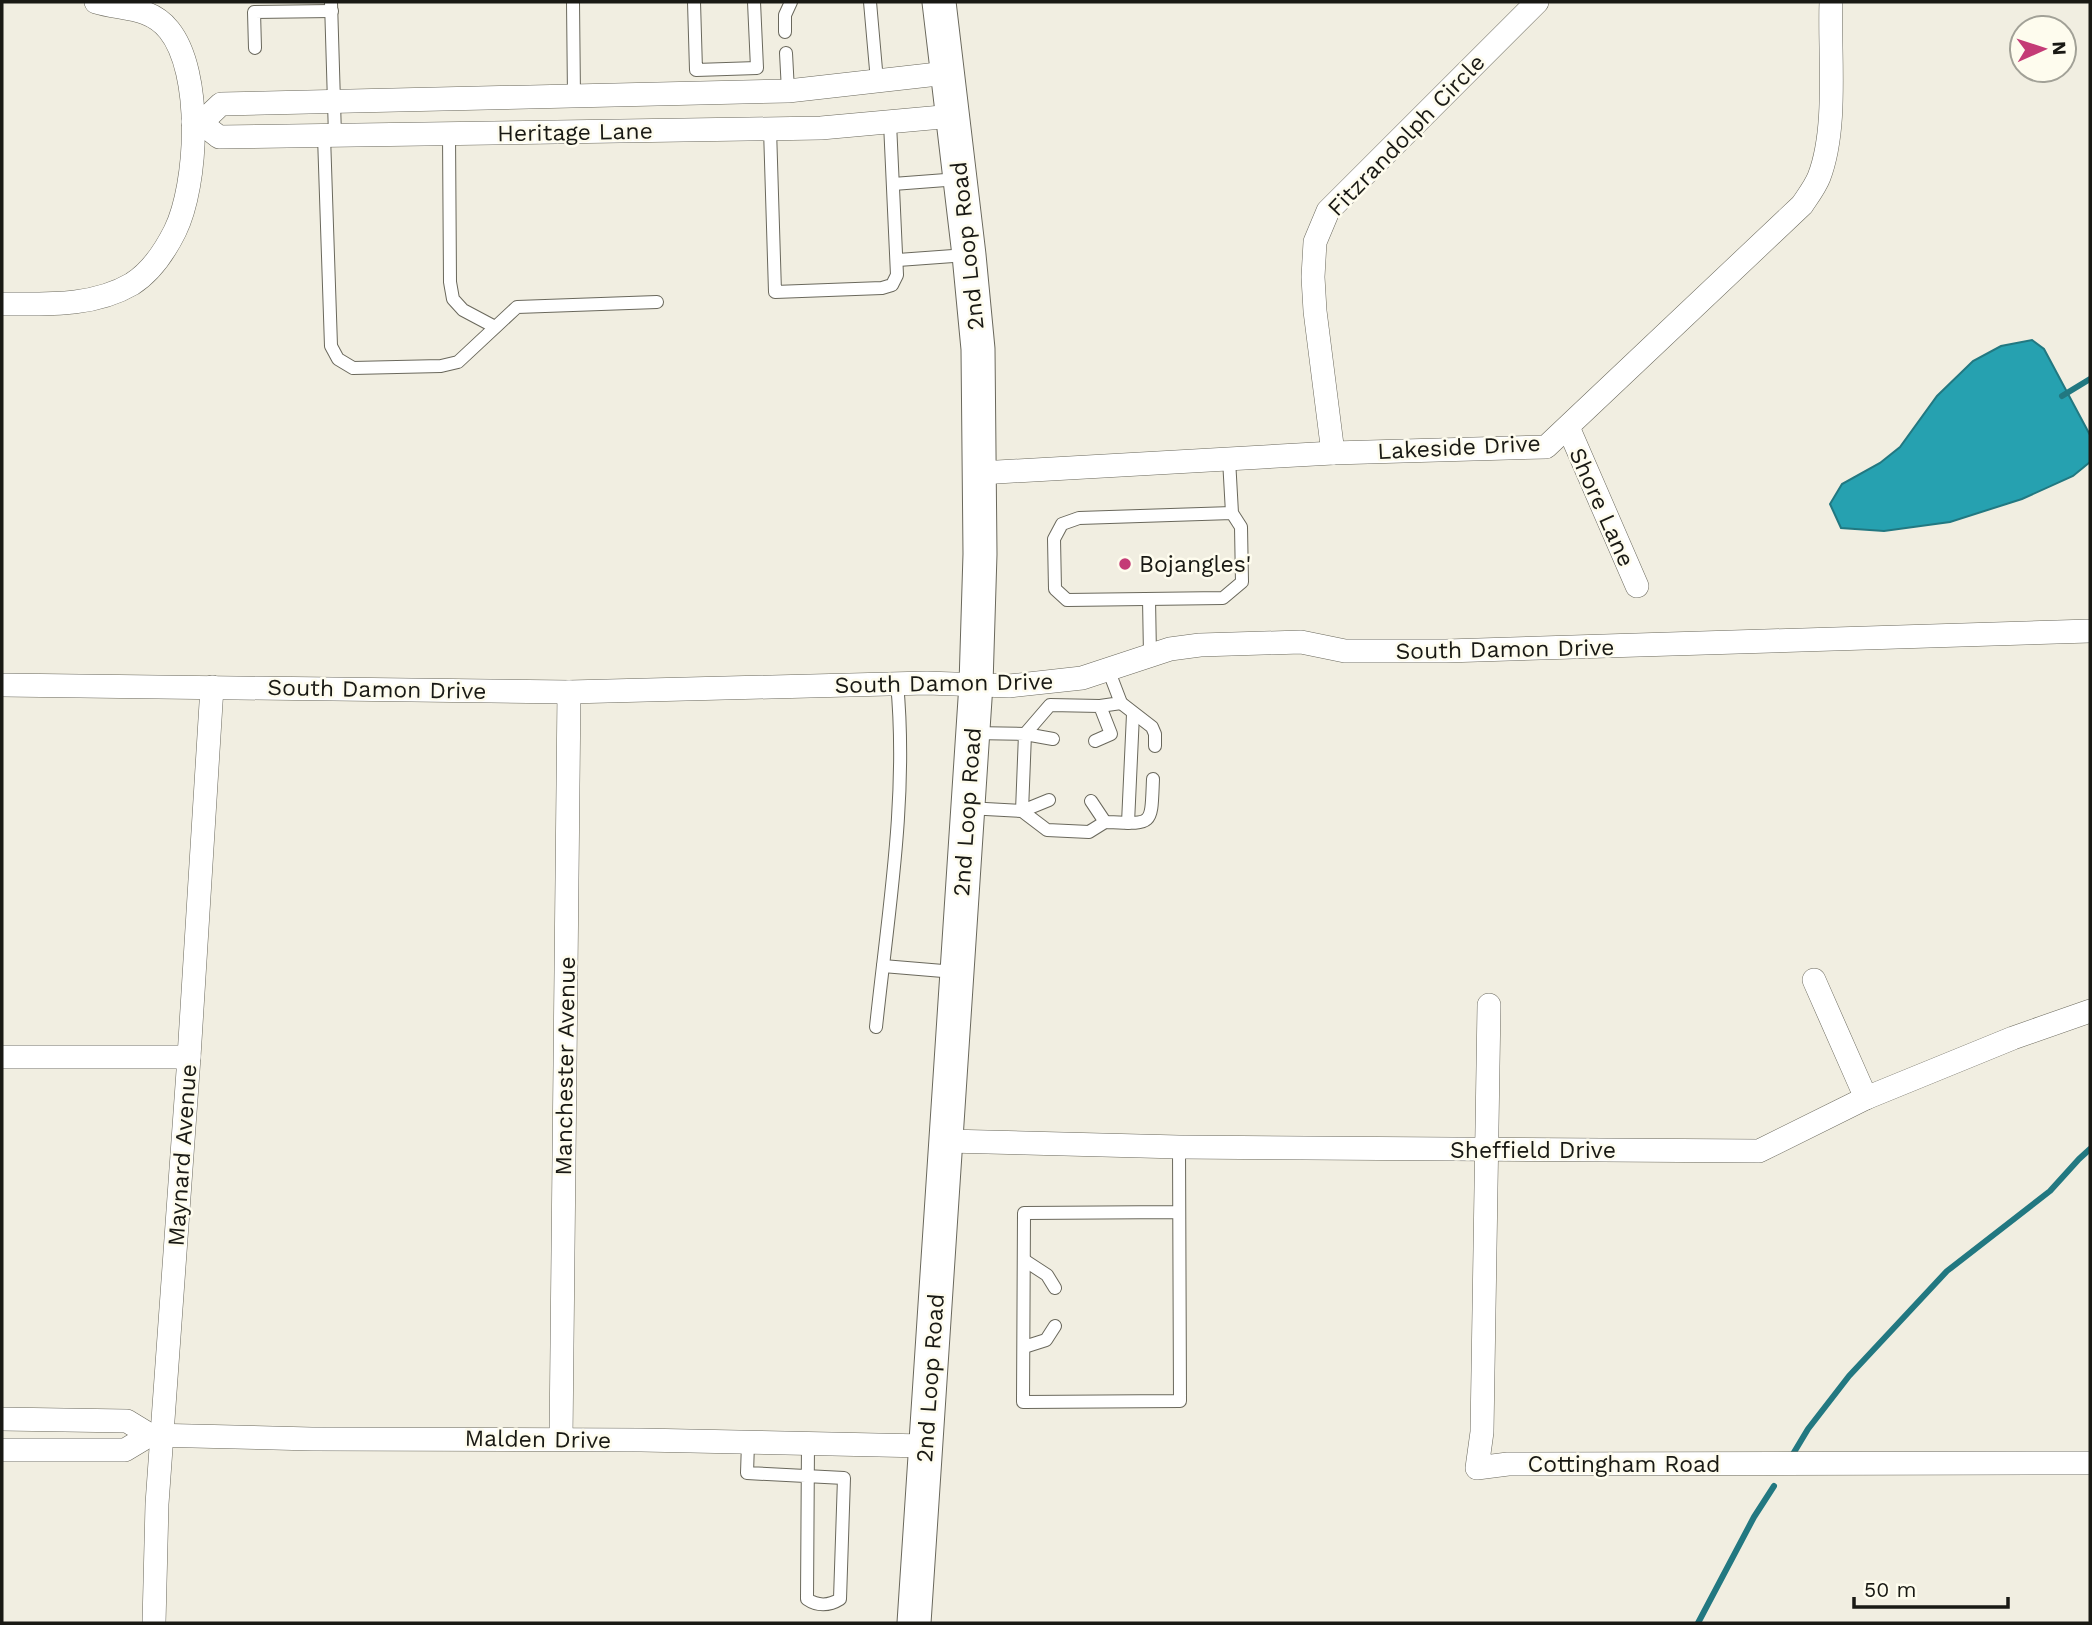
<svg xmlns="http://www.w3.org/2000/svg" width="2092" height="1625" viewBox="0 0 2092 1625" font-family="'Work Sans',sans-serif">
<style>
.water{fill:#26a1b0;stroke:#227881;stroke-width:2}
.lines{fill:none;stroke-linecap:round;stroke-linejoin:round}
.stream{stroke:#227881;stroke-width:6}
.service-casing{stroke:#6a685c;stroke-width:14}
.minor-casing{stroke:#6a685c;stroke-width:24}
.secondary-casing{stroke:#6a685c;stroke-width:35}
.service{stroke:#fff;stroke-width:12}
.minor{stroke:#fff;stroke-width:23}
.secondary{stroke:#fff;stroke-width:33}
.poi-dot{fill:#c43b76;stroke:#fefcee;stroke-width:2.5}
.labels{text-anchor:middle;stroke-width:5;stroke-linejoin:round;paint-order:stroke}
.street-label{font-size:23px;fill:#191914;stroke:#fefcee}
.poi-label{font-size:23px;fill:#191914;stroke:#fefcee;text-anchor:start}
</style>
<rect width="100%" height="100%" fill="#f1eee1"/>
<polygon class="water" points="2032,340 2044,349 2090,435 2090,462 2073,476 2022,499 1950,522 1884,531 1841,528 1830,504 1842,484 1880,463 1900,447 1937,396 1973,361 2001,346"/>
<g class="lines">
<g class="stream">
<polyline points="2062,396 2090,379"/>
<polyline points="1793,1454 1808,1429 1849,1376 1947,1271 2050,1191 2079,1159 2090,1149"/>
<polyline points="1698,1623 1754,1517 1774,1486"/>
</g>
<g class="service-casing">
<g id="service">
<polyline points="331,2 335,136"/>
<polyline points="573,2 574,97"/>
<polyline points="694,2 696,70 757,68 754,2"/>
<polyline points="870,2 877,81"/>
<polyline points="785,32 785,15 791,2"/>
<polyline points="255,48 254,12 332,11"/>
<polyline points="786,53 788,91"/>
<polyline points="770,129 775,292 882,288 892,285 897,275 890,123"/>
<polyline points="449,134 450,282 453,299 463,310 495,327"/>
<polyline points="324,136 331,346 338,359 353,368 441,366 458,362 517,307 657,302"/>
<polyline points="893,184 959,179"/>
<polyline points="898,260 967,255"/>
<polyline points="1229,459 1232,513 1079,518 1062,524 1054,539 1055,589 1067,600 1223,598 1242,582 1241,527 1232,513"/>
<polyline points="1149,599 1150,655"/>
<polyline points="1121,703 1152,727 1155,734 1155,746"/>
<polyline points="1100,706 1121,703 1108,669"/>
<polyline points="972,733 1025,734 1022,811 1049,800"/>
<polyline points="1053,739 1025,734 1050,705 1100,706 1111,734 1095,741"/>
<polyline points="967,808 1022,811 1047,830 1089,832 1105,822 1091,801"/>
<path d="M 1105,822 C 1154,824 1151,827 1153,779"/>
<polyline points="1128,823 1133,714"/>
<polyline points="883,966 955,972"/>
<path d="M 876,1027 C 888,913 908,798 897,683"/>
<polyline points="1179,1147 1180,1401 1023,1402 1024,1213 1179,1212"/>
<polyline points="1024,1260 1047,1275 1055,1288"/>
<polyline points="1024,1347 1046,1340 1055,1326"/>
<path d="M 748,1443 L 747,1473 L 844,1478 L 840,1599 C 829,1606 817,1606 807,1599 L 808,1443"/>
</g>
</g>
<g class="minor-casing">
<g id="minor">
<polyline points="193,122 201,123 219,137 821,128 953,116"/>
<polyline points="201,123 221,104 788,91 947,73"/>
<path d="M 2,304 C 45,304 93,307 132,284 C 151,272 165,251 175,231 C 198,184 203,72 169,30 C 150,6 122,10 96,2"/>
<polyline points="1568,427 1637,586"/>
<polyline points="1333,453 1315,311 1313,277 1315,242 1328,211 1537,2"/>
<path d="M 980,473 L 1333,453 L 1546,447 L 1802,205 C 1808,196 1815,187 1819,177 C 1838,128 1829,54 1831,2"/>
<polyline points="2,685 569,692 927,683 1009,686 1082,678 1170,649 1200,645 1301,642 1345,651 1446,651 2090,631"/>
<polyline points="1814,980 1866,1098"/>
<polyline points="1489,1005 1482,1432 1477,1468 1508,1464 2090,1463"/>
<polyline points="2,1057 189,1057"/>
<polyline points="947,1141 1179,1147 1759,1151 1866,1098 2013,1038 2090,1011"/>
<polyline points="2,1419 127,1421 150,1435 125,1450 2,1450"/>
<polyline points="150,1435 312,1439 641,1440 925,1446"/>
<polyline points="561,1439 569,692"/>
<polyline points="154,1623 157,1504 189,1057 212,687"/>
</g>
</g>
<g class="secondary-casing">
<polyline id="secondary" points="914,1623 976,684 980,554 978,349 969,255 939,2"/>
</g>
<use href="#service" class="service"/>
<use href="#minor" class="minor"/>
<use href="#secondary" class="secondary"/>
</g>
<circle class="poi-dot" cx="1125" cy="564" r="7"/>
<g class="labels">
<g class="street-label">
<text transform="translate(575 132) rotate(-1)" y="8">Heritage Lane</text>
<text transform="translate(1406 135) rotate(-46)" y="8">Fitzrandolph Circle</text>
<text transform="translate(967 246) rotate(-96)" y="8">2nd Loop Road</text>
<text transform="translate(1459 447) rotate(-3)" y="8">Lakeside Drive</text>
<text transform="translate(1602 507) rotate(66)" y="8">Shore Lane</text>
<text transform="translate(1505 649) rotate(-1)" y="8">South Damon Drive</text>
<text transform="translate(944 683) rotate(-1)" y="8">South Damon Drive</text>
<text transform="translate(377 689) rotate(1)" y="8">South Damon Drive</text>
<text transform="translate(967 812) rotate(-86)" y="8">2nd Loop Road</text>
<text transform="translate(565 1066) rotate(-89)" y="8">Manchester Avenue</text>
<text x="1533" y="1158">Sheffield Drive</text>
<text transform="translate(182 1155) rotate(-86)" y="8">Maynard Avenue</text>
<text transform="translate(930 1378) rotate(-86)" y="8">2nd Loop Road</text>
<text transform="translate(538 1439) rotate(1)" y="8">Malden Drive</text>
<text x="1624" y="1472">Cottingham Road</text>
</g>
<g class="poi-label">
<text x="1139" y="572">Bojangles'</text>
</g>
</g>
<rect width="2092" height="1625" fill="none" stroke="#191914" stroke-width="7"/>
<g transform="translate(2043 49) rotate(87)"><circle r="33" fill="#fefcee" stroke="#a2a197" stroke-width="2"/>
<path d="M0-5L12 26L0 18L-12 26Z" fill="#c43b76"/>
<text y="-10" font-size="19" font-weight="bold" text-anchor="middle" fill="#191914">N</text>
</g>
<path d="M1854 1597v10h154v-10" fill="none" stroke="#191914" stroke-width="3.5"/>
<text x="1864" y="1597" font-size="21" fill="#191914" stroke="#fefcee" stroke-width="5" paint-order="stroke">50 m</text>
</svg>
